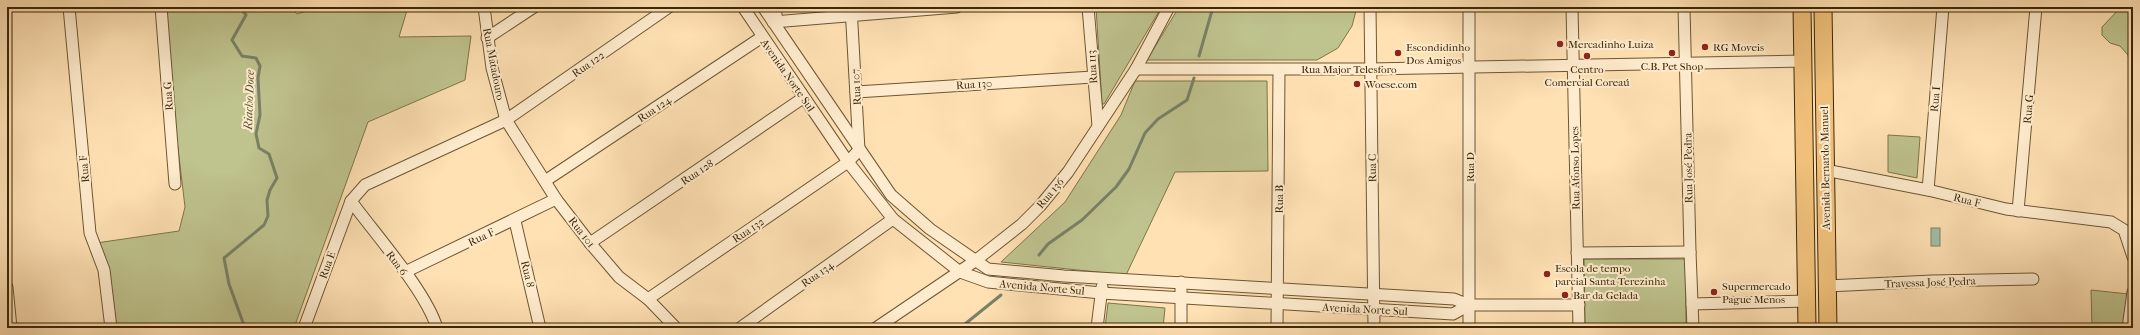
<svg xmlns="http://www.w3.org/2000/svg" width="2140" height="335" viewBox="0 0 2140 335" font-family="'IM FELL French Canon',serif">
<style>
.green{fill:#bfc38e;stroke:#7e754a}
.water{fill:#a1bea8;stroke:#798267}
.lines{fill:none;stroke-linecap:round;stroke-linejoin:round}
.stream{stroke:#798267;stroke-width:3}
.minor-casing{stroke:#6d5632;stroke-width:13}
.primary-casing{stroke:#3c2706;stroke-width:19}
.minor{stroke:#ffecce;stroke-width:11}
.primary{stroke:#f0c07a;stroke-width:17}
.poi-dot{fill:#8f2418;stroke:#ffecce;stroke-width:1.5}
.labels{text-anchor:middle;stroke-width:4;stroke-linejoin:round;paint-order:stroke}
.poi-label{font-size:11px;fill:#3c2706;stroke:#ffecce;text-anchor:start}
.street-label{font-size:11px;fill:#3c2706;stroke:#ffecce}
.water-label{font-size:12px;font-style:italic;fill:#5a5437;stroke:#ffecce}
</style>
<rect width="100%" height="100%" fill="#ffe1b4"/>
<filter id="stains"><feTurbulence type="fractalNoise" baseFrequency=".005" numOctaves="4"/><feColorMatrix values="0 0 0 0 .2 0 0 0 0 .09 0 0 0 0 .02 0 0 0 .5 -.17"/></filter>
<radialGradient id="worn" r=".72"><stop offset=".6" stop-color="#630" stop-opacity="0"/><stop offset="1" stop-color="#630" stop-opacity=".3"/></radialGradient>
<g class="green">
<polygon points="161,7 290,7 297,14 319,7 408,7 399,37 471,36 465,80 368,122 294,328 110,328 96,243 179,231 185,207"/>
<polygon points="1096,7 1161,8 1104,104 1102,104"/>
<polygon points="1179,7 1357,7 1352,26 1338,48 1317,60 1147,60"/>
<polygon points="2121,7 2133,7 2133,83 2128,55 2120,46 2110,43 2102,35 2102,27"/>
<polygon points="1135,81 1267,81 1268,171 1175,172 1126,275 1001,262 1065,202 1121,115"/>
<polygon points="1888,135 1920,137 1917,178 1888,172"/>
<polygon points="1584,259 1686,259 1686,328 1585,328"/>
<polygon points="2091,290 2128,294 2126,328 2092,328"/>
<polygon points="1108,303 1165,308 1163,328 1105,328"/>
</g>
<rect class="water" x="1931" y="228" width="9" height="18"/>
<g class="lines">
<g class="stream">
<polyline points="240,7 246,15 232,40 242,56 256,58 260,66 258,78 260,115 256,134 259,148 269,154 277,178 270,190 267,200 268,216 264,225 224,258 229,284 245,328"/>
<polyline points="1199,56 1213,7"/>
<polyline points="1039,255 1048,244 1082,220 1116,187 1129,169 1145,133 1158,119 1187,100 1194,78"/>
<polyline points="960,328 1001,295"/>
</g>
<g class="minor-casing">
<g id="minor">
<polyline points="69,7 90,233 104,270 111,328"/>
<polyline points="161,7 175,184"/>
<polyline points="484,7 492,68 506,120 556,199 590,243 619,277 648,299 676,328"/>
<polyline points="743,7 848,162 893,219 960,272 988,282 1101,293 1453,314 1469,305"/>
<polyline points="763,7 891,195 930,229 988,269 1064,276 1454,299 1469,305 1579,305"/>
<polyline points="775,7 777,22"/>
<polyline points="1088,7 1098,126"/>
<polyline points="1370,7 1374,328"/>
<polyline points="1469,7 1469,328"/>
<polyline points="1572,7 1579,328"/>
<polyline points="1684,7 1690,252 1693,328"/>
<polyline points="773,22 957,7"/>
<polyline points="487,38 534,7"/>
<polyline points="1136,69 1370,69 1803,61"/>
<polyline points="856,92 1093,77"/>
<polyline points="1825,170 1928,190 2006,209 2111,222 2124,230 2133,257"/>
<polyline points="545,181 762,37"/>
<polyline points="1928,190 1943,7"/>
<path d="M 351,201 C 375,234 426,291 437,328"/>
<polyline points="2018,211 2036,7"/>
<polyline points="515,221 540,328"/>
<polyline points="590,243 803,98"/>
<polyline points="1577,253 1690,252"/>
<polyline points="405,272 556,199"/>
<polyline points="1181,282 1181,328"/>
<polyline points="1827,286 1932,281 2033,279"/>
<polyline points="7,287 11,328"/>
<polyline points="648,299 848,162 859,150 851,7"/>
<polyline points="1692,304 1807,301"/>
<polyline points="304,328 351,201 365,185 506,120 669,7"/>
<polyline points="740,328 893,219"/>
<polyline points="876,328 975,261 1022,224 1040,206 1068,172 1136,69 1169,7"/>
<polyline points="1097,328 1102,287"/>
<polyline points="1277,328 1279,70"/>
<polyline points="2128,328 2133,292"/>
</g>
</g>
<g class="primary-casing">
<g id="primary">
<polyline points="1802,7 1807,328"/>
<polyline points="1823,7 1828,328"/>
</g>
</g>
<use href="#minor" class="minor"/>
<use href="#primary" class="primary"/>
</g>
<g class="poi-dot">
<circle cx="1560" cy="44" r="4"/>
<circle cx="1705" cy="47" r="4"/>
<circle cx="1398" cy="53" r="4"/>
<circle cx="1672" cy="53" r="4"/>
<circle cx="1587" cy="56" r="4"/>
<circle cx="1357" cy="84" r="4"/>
<circle cx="1547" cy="274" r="4"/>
<circle cx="1714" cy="292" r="4"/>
<circle cx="1565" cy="295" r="4"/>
</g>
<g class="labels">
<g class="poi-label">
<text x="1568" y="48">Mercadinho Luiza</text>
<text x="1406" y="51">Escondidinho<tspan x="1406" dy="13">Dos Amigos</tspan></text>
<text x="1713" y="51">RG Moveis</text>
<text x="1672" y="70" text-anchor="middle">C.B. Pet Shop</text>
<text x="1587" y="73" text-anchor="middle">Centro<tspan x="1587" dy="13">Comercial Coreaú</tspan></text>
<text x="1365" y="88">Woese.com</text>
<text x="1555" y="272">Escola de tempo<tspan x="1555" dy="13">parcial Santa Terezinha</tspan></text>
<text x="1722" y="290">Supermercado<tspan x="1722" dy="13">Pague Menos</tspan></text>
<text x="1573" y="299">Bar da Gelada</text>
</g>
<g class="street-label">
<text transform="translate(494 64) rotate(79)" y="4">Rua Matadouro</text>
<text transform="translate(588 64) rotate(-35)" y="4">Rua 122</text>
<text transform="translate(1092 67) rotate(-94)" y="4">Rua 113</text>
<text x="1349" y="73">Rua Major Telesforo</text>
<text transform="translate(788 75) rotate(55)" y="4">Avenida Norte Sul</text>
<text transform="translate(974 84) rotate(-4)" y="4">Rua 130</text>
<text transform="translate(856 87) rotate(-93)" y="4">Rua 107</text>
<text transform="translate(168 96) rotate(-94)" y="4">Rua G</text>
<text transform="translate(1935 99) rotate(-85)" y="4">Rua I</text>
<text transform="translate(654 109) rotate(-34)" y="4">Rua 124</text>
<text transform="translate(2028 109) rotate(-85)" y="4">Rua G</text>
<text transform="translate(1470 167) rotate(-90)" y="4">Rua D</text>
<text transform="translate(1372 168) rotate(-91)" y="4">Rua C</text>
<text transform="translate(1575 168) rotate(-91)" y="4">Rua Afonso Lopes</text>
<text transform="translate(1688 168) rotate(-91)" y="4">Rua José Pedra</text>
<text transform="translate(1825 168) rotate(-91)" y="4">Avenida Bernardo Manuel</text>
<text transform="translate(84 169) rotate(-95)" y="4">Rua F</text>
<text transform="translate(697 172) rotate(-34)" y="4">Rua 128</text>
<text transform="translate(1050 193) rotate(-50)" y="4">Rua 136</text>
<text transform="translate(1279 199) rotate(-89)" y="4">Rua B</text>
<text transform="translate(1967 200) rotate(14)" y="4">Rua F</text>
<text transform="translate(748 230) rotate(-34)" y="4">Rua 132</text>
<text transform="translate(582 232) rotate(52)" y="4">Rua 101</text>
<text transform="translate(481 237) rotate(-25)" y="4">Rua F</text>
<text transform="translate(397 263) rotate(53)" y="4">Rua 6</text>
<text transform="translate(327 265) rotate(-70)" y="4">Rua E</text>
<text transform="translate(528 274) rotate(77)" y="4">Rua 8</text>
<text transform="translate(817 274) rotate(-35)" y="4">Rua 134</text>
<text transform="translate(1930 282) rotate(-2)" y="4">Travessa José Pedra</text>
<text transform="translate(1042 287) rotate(5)" y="4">Avenida Norte Sul</text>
<text transform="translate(1365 309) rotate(3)" y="4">Avenida Norte Sul</text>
</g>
<g class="water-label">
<text transform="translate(249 100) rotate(-88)" y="4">Riacho Doce</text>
</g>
</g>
<rect width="2140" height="335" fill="none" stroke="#ffe1b4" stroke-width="24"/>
<rect x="8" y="8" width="2124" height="319" fill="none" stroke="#3c2706" stroke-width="2"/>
<rect x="12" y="12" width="2116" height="311" fill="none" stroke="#3c2706"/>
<rect width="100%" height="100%" filter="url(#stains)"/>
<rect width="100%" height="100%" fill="url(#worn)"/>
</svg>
